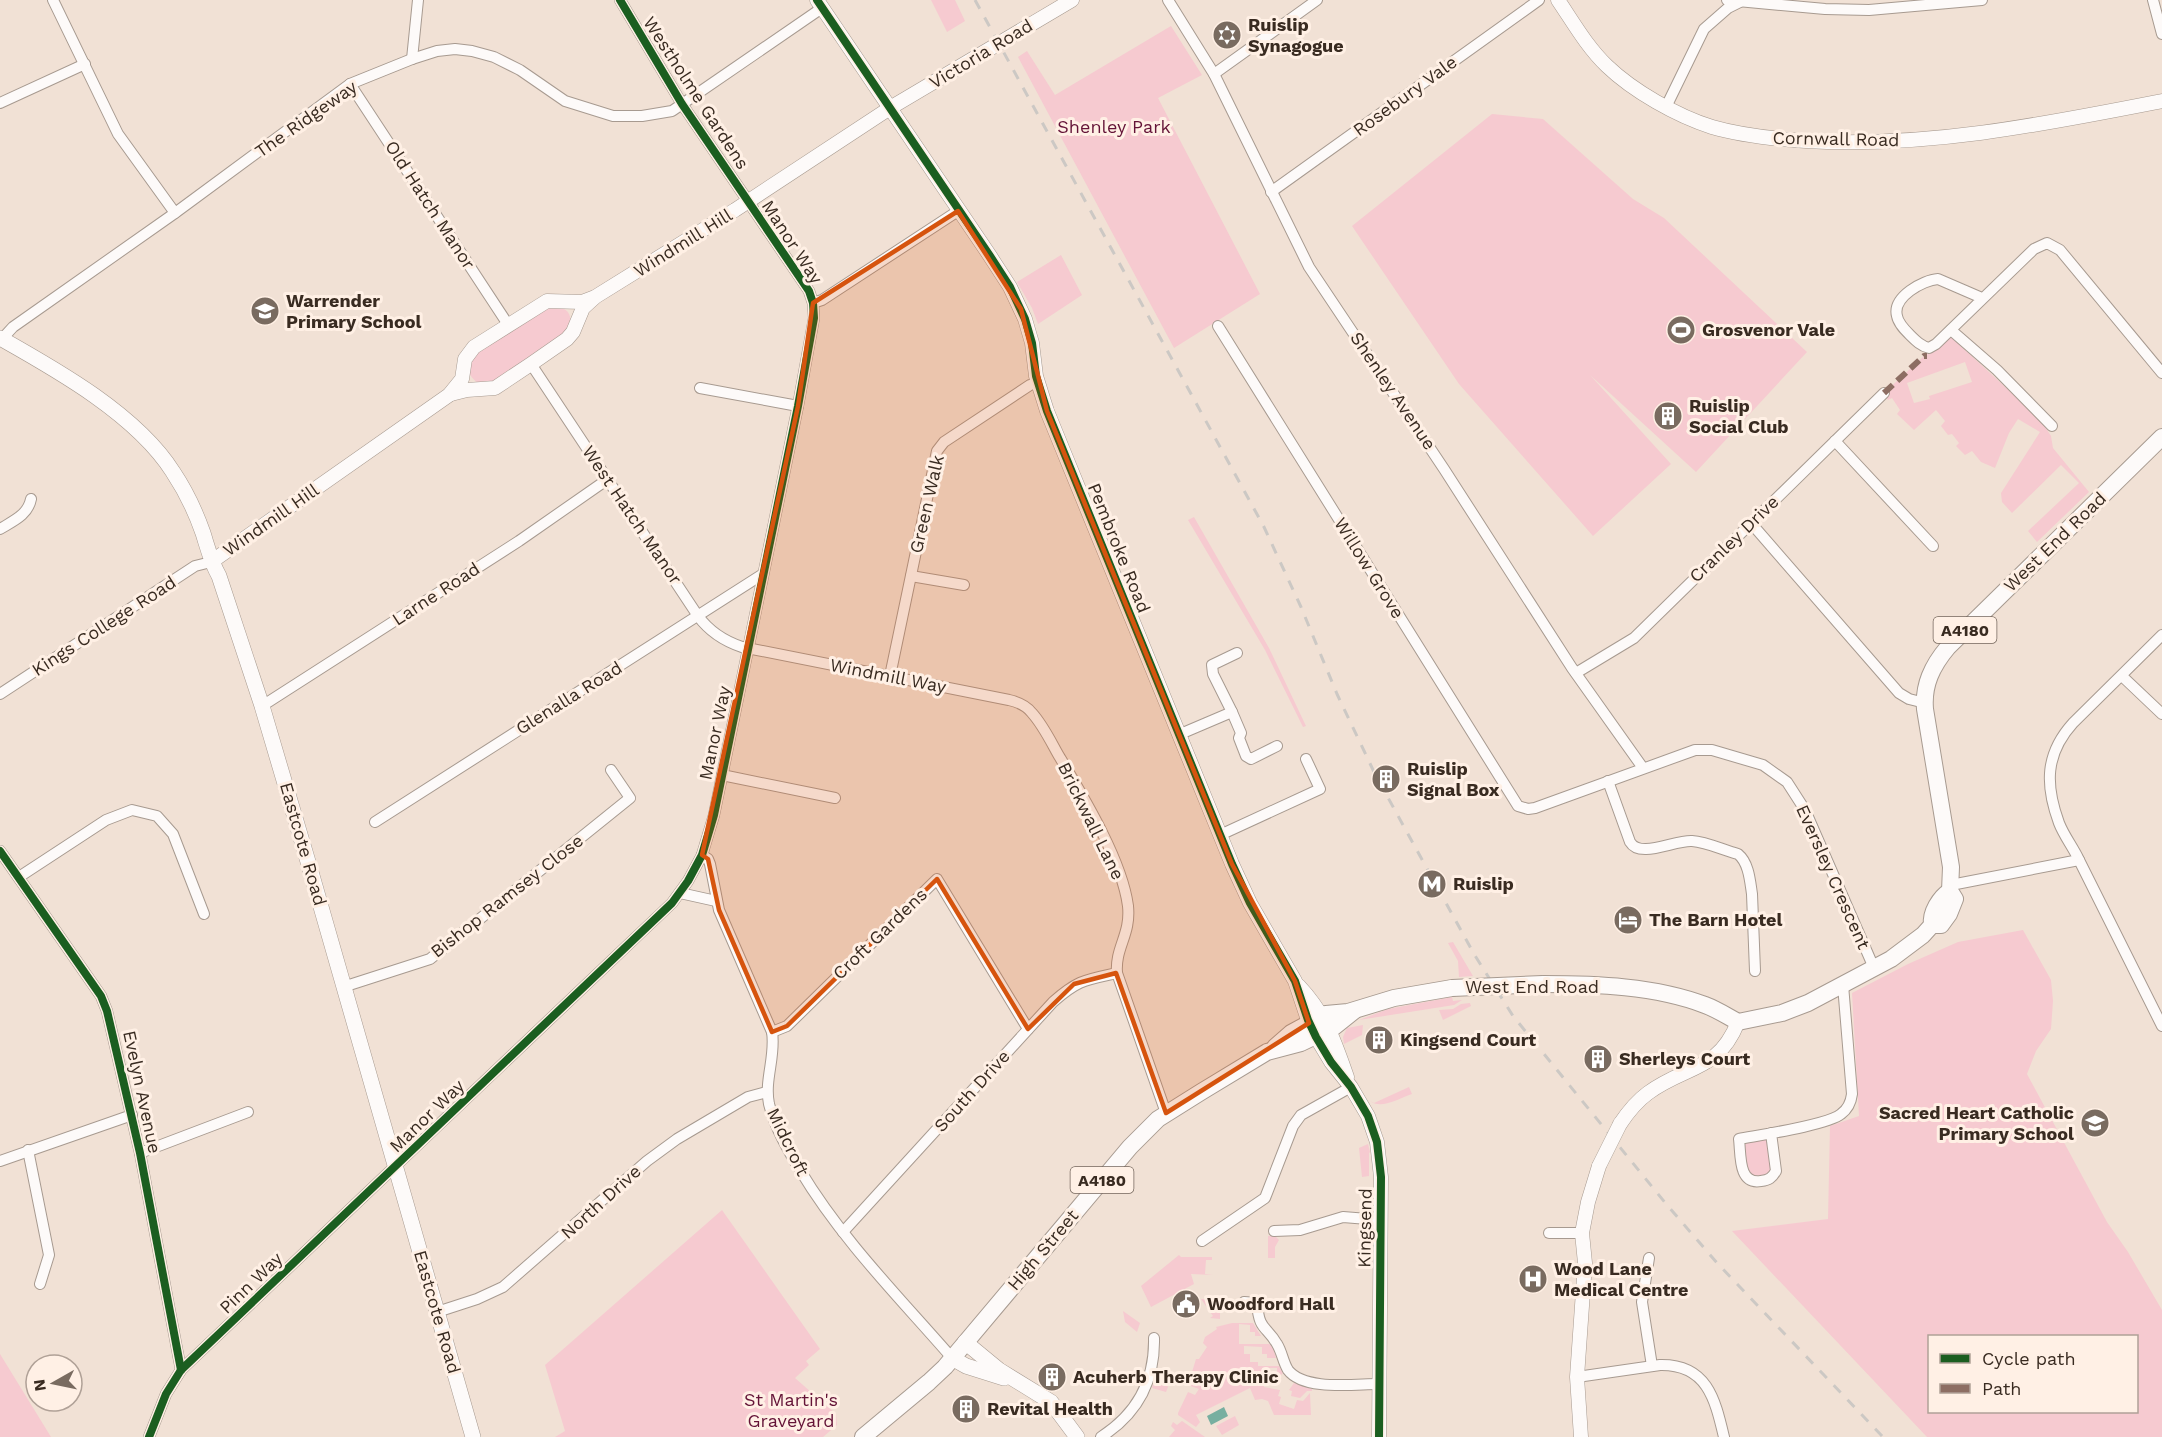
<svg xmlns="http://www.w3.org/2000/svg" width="2162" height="1437" viewBox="0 0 2162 1437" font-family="'Work Sans',sans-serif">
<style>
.green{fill:#f6cad0;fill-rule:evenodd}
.water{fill:#77afa0}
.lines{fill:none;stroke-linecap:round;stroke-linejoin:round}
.minor-casing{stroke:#a79a90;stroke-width:12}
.tertiary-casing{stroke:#a79a90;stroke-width:15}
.secondary-casing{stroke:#a79a90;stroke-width:16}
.primary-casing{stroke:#a79a90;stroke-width:18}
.minor{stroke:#fdfaf9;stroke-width:10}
.tertiary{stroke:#fdfaf9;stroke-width:14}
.secondary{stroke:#fdfaf9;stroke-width:15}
.primary{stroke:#fdfaf9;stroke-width:16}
.rail{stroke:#ccc8c4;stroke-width:3;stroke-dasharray:10 10;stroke-linecap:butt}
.tertiary-bridge-casing{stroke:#a79a90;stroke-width:15;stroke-linecap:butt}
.primary-bridge-casing{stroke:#a79a90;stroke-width:18;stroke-linecap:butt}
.tertiary-bridge{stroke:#fdfaf9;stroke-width:14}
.primary-bridge{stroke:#fdfaf9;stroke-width:16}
.quiet{stroke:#8d6e63;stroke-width:6;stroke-dasharray:12 6;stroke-linecap:butt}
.cycleway-casing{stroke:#fff0e5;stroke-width:11}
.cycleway{stroke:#1b5e20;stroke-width:8}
.marked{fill:#d6540e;fill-opacity:0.2;stroke:#d6540e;stroke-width:4.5;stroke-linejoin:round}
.labels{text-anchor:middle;stroke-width:6;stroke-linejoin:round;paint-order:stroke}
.shield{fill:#fff0e5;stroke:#74665c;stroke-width:1.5}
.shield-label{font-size:16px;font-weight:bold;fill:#392b21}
.poi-label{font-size:18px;font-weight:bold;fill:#392b21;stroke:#fff0e5;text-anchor:start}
.street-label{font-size:18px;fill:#392b21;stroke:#fff0e5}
.park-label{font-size:18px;fill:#641337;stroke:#fff0e5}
</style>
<rect width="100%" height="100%" fill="#f1e1d5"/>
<g class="green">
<polygon points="931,0 955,0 965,21 947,32"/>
<polygon points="1171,26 1202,75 1158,98 1260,294 1174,348 1018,57 1027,51 1055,95"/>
<polygon points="1492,114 1543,119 1633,199 1664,218 1807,352 1696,472 1590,375 1671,464 1593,536 1459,384 1352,226"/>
<polygon points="1061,255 1082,295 1038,324 1032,308 1017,282"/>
<path d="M 549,305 C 571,307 574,316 567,335 L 497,381 L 478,383 C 467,375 467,368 471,356 Z"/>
<path d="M 1951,337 L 2040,419 L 2051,436 L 2053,448 L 2089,492 L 2037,542 L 2028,531 L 2079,483 L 2061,465 L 2012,513 L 2002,502 L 2001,493 L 2040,432 L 2018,419 L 2009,433 L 1995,468 L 1981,462 L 1972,451 L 1965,455 L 1956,446 L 1959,443 L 1952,434 L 1948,435 L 1941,426 L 1945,421 L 1936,410 L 1914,430 L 1897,414 L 1900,410 L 1892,398 L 1888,400 L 1884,393 L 1924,356 L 1935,351 ZM 1965,362 L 1972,382 L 1929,396 L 1930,399 L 1914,403 L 1907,383 Z"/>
<polygon points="1194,517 1269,648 1306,726 1303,727 1265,650 1188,520"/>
<path d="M 2023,930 L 2051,980 L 2053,1001 L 2051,1029 L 2036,1051 L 2027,1074 L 2107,1222 L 2128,1252 L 2162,1310 L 2162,1437 L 1927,1437 L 1732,1231 L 1828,1219 L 1830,1126 L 1859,1116 L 1852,993 L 1908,964 L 1958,942 ZM 2136,1336 L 2136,1412 L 1930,1412 L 1930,1336 Z"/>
<polygon points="1453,942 1473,976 1459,977 1458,961 1448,943"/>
<polygon points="1452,997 1453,1001 1462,1000 1454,1005 1359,1020 1388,1009"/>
<polygon points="1470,1003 1471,1006 1443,1020 1439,1010 1453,1009 1461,1004"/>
<polygon points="1363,1025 1362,1035 1344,1044 1343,1037 1347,1028"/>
<path d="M 1409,1087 L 1412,1094 C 1400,1098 1381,1110 1370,1101 L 1374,1103 Z"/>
<polygon points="1771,1133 1776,1171 1750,1181 1739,1139"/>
<polygon points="1368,1144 1370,1152 1369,1153 1369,1176 1362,1177 1359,1148"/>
<polygon points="722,1210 820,1349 806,1361 809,1365 795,1378 836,1414 837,1425 823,1437 555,1437 565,1431 545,1365"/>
<polygon points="1268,1236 1275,1236 1279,1240 1275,1247 1275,1258 1268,1258"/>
<polygon points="1179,1255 1181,1257 1212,1257 1212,1260 1206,1260 1205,1274 1213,1275 1191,1274 1194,1284 1151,1307 1141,1286"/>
<polygon points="1201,1299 1223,1300 1220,1301 1220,1319 1210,1318 1213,1316"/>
<polygon points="1123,1311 1140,1323 1137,1332 1125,1322"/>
<polygon points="1232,1323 1253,1323 1261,1336 1255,1336 1255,1332 1250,1332 1250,1325 1239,1324 1239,1344 1269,1344 1273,1347 1276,1358 1267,1358 1267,1354 1262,1354 1262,1347 1244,1346 1244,1354 1250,1354 1250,1362 1258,1362 1258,1366 1279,1366 1283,1373 1277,1379 1277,1368 1262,1368 1261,1383 1264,1383 1264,1387 1280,1390 1278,1396 1281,1397 1279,1404 1294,1409 1297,1400 1303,1401 1310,1393 1311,1415 1274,1415 1268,1401 1262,1399 1255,1400 1250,1388 1196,1415 1200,1422 1196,1427 1178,1415 1178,1413 1188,1392 1195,1395 1199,1389 1188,1385 1196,1359 1199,1359 1207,1347 1203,1343 1205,1337 1217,1329 1216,1327"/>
<polygon points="0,1354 51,1437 0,1437"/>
<polygon points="1154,1380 1167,1385 1168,1387 1166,1392 1152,1388"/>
<polygon points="1294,1383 1312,1389 1312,1391 1307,1391 1300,1398 1291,1396 1292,1391 1289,1390"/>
<polygon points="1235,1416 1239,1425 1222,1435 1216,1426"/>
<polygon points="1182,1421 1205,1437 1169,1437 1175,1430 1171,1426 1173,1422 1177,1425"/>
</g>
<polygon class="water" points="1224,1407 1228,1416 1211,1425 1207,1416"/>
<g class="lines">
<g class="minor-casing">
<g id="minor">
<polyline points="53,0 118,134 175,213"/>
<polyline points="1168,0 1214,74 1309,267 1444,469 1572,668 1643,768"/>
<polyline points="1727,0 1825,9 1869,10 1982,0"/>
<polyline points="2153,0 2162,34"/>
<polyline points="412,59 418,0"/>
<polyline points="1214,74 1317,0"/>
<polyline points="350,84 509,326"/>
<polyline points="0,103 85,64"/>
<polyline points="1666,107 1704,29 1728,8 1740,2"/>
<polyline points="1271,192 1539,0"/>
<path d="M 1982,298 L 1938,279 C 1923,280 1892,297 1897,316 C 1898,323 1905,330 1910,335 C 1916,341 1921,346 1929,348 L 1936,344 L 2034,249 L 2047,243 L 2060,250 L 2162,373"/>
<polyline points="813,303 822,300 958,211"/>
<polyline points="1218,326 1518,806 1528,809 1535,808 1695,750 1712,750 1763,765 1787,782 1805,810 1874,968"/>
<polyline points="1951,330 1997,370 2052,426"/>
<polyline points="2,339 13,327 175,213 350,84 412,59 437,51 455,49 472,51 494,57 520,70 565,101 613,116 642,116 672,111 822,8"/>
<path d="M 531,364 L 698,616 C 709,631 724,641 742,647 L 1009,700 C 1018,702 1026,705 1032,713 C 1043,725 1051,742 1059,756 C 1083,796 1122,860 1128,906 C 1131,935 1115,947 1117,973 L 1166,1113"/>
<polyline points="700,388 798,406"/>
<polyline points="1835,441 1933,546"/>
<polyline points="1751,523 1899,693 1909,699 1925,703"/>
<path d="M 0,529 C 13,521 28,515 31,499"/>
<polyline points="911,576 964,585"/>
<polyline points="1576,673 1634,638 1884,393"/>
<polyline points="890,676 937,451 944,442 1030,385 1037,383"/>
<polyline points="2122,676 2162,714"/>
<polyline points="0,694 195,566 211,562"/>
<polyline points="262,706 519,541 608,479"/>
<polyline points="1232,712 1213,674 1212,665 1237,653"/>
<polyline points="1178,735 1232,712 1241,733 1239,738 1246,756 1251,759 1277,746"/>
<polyline points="722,775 835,798"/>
<path d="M 1608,781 L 1630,842 C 1640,859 1674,840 1692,841 C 1707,842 1723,850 1738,854 C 1749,863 1750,881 1752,894 L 1755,971"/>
<polyline points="375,822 763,574"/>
<polyline points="1220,835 1320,789 1306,759"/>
<polyline points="0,851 101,996 107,1011 140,1153 181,1370"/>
<path d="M 702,855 L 708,859 L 710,864 L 719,910 L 772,1032 C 776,1056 764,1080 769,1104 C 775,1128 788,1150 800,1170 C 842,1240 899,1297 952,1358"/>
<path d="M 2079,860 C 2073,847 2064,836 2059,823 C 2045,785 2045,754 2073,723 L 2162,635"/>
<polyline points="19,877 106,820 132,810 157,816 173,834 204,914"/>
<polyline points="1951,885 2079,860 2162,1026"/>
<polyline points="680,893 716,901"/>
<polyline points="343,987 430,959 630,798 611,770"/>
<polyline points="772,1032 787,1026 937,879 1028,1029"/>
<path d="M 1771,1133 L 1776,1171 C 1772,1178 1769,1180 1761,1181 C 1738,1185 1741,1155 1739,1139 C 1760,1135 1828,1125 1841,1114 C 1848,1109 1851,1102 1852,1094 L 1843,985"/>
<polyline points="28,1150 49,1255 40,1284"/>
<polyline points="140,1153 248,1112"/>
<polyline points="0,1161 132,1115"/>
<polyline points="1274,1231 1300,1230 1343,1217 1380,1220"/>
<path d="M 843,1232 L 1053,1002 C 1078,980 1085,980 1117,973"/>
<polyline points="1549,1233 1582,1233"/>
<polyline points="1202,1241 1265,1198 1293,1126 1301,1115 1351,1087"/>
<polyline points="1649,1258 1642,1302 1652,1366"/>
<path d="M 1244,1302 L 1257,1303 C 1259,1331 1266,1325 1277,1344 C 1282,1352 1283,1362 1288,1370 C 1304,1391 1354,1384 1378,1384"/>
<polyline points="437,1312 477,1299 503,1287 647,1161 677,1139 748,1097 767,1092"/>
<path d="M 1577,1377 L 1660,1365 C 1707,1364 1715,1399 1724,1437"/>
<polyline points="149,1437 166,1394 181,1370 672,903 688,881 702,855 714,815 798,406 814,318 813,303 809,291 682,104 620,0"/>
<path d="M 1101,1437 C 1137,1414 1155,1381 1154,1338"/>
</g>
</g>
<g class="tertiary-casing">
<g id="tertiary">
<polyline points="817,0 990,256 1010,287 1025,319 1032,343 1036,376 1047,411 1232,864 1250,903 1295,981 1308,1020 1316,1037 1331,1062 1351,1087 1368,1116 1377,1142 1381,1177 1379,1437"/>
<path d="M 1558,0 C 1573,22 1587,47 1607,66 C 1633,91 1677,116 1712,127 C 1743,136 1775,139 1806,141 C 1926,148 2045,124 2162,101"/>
<polyline points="451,394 467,390 495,388 531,364 567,339 573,332 583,308 594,298"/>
<polyline points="211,562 449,395 462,379 465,359 474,347 547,301 582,302 595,297 735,210 890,108 1072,0"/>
<path d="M 1299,986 C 1326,1015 1334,1040 1347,1077"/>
<path d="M 1620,1124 C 1628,1112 1637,1101 1648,1093 C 1686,1065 1718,1072 1738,1022"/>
<polyline points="1581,1437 1577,1377 1585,1263 1582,1233 1588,1202 1599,1166"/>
</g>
</g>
<g class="secondary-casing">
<g id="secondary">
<path d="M 0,338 C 57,370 137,415 173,472 C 185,490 196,513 203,533 C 208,549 211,562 219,576 L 262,706 L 309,865 L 473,1437"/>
<polyline points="965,1342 999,1370 1051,1402 1077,1437"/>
<polyline points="952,1358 966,1366 1004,1378"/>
</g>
</g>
<g class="primary-casing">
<g id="primary">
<path d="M 1932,925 C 1930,913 1940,897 1950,891"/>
<path d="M 1543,984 C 1596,984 1655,986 1705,1005 C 1716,1009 1727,1016 1738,1022 L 1782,1013 L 1808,1003 L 1891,959 L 1923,935 L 1932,925 L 1941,925 L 1949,914 L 1955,899 L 1950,891 L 1951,867 L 1925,709 C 1923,685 1932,666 1948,647 L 2162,437"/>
<polyline points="1275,1047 1291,1033 1326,1014 1348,1012 1394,998 1452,988"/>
<polyline points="863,1437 929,1382 945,1367 1130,1147 1158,1119 1201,1092 1267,1052 1301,1043 1334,1027 1354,1011"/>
</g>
</g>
<use href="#minor" class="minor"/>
<use href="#tertiary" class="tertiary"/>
<use href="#secondary" class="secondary"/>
<use href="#primary" class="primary"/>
<polyline class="rail" points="975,0 1264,527 1301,607 1337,694 1375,774 1474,954 1513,1016 1667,1205 1718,1264 1883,1437"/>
<g class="tertiary-bridge-casing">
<polyline id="tertiary-bridge" points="1599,1166 1620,1124"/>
</g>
<g class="primary-bridge-casing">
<polyline id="primary-bridge" points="1452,988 1543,984"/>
</g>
<use href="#tertiary-bridge" class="tertiary-bridge"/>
<use href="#primary-bridge" class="primary-bridge"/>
<polyline class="quiet" points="1884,393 1924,356 1927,356"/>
<g class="cycleway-casing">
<g id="cycleway">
<polyline points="817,0 990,256 1010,287 1025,319 1032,343 1036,376 1047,411 1232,864 1250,903 1295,981 1308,1020 1316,1037 1331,1062 1351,1087 1368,1116 1377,1142 1381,1177 1379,1437"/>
<polyline points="0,851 101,996 107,1011 140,1153 181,1370"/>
<polyline points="149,1437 166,1394 181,1370 672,903 688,881 702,855 714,815 798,406 814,318 813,303 809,291 682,104 620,0"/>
</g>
</g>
<use href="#cycleway" class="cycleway"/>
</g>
<path class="marked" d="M 958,211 L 1021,309 L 1047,411 L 1232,864 L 1295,981 L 1309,1023 L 1166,1113 L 1116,973 L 1074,984 L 1028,1029 L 937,879 L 787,1026 L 772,1032 L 719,910 L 708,859 L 702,855 L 798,406 L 813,303 Z"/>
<defs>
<g id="synagogue-disc" transform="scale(1.5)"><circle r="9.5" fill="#796b60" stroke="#fff0e5"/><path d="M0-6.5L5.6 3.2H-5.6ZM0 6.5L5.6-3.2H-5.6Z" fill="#fff"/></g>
<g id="school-disc" transform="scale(1.5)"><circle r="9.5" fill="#796b60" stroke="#fff0e5"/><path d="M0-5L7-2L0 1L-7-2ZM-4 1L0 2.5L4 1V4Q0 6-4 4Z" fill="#fff"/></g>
<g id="stadium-disc" transform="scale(1.5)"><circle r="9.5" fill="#796b60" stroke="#fff0e5"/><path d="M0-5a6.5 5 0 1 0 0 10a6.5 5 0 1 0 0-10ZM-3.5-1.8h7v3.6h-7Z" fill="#fff"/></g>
<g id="building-disc" transform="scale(1.5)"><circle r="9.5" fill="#796b60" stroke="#fff0e5"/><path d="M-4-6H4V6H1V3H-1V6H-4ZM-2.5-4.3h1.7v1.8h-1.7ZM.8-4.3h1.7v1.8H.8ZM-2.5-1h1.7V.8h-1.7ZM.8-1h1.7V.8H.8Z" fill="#fff"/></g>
<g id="metro-disc" transform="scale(1.5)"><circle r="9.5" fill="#796b60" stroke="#fff0e5"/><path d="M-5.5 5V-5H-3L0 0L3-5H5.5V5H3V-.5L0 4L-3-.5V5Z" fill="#fff"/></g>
<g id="hotel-disc" transform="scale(1.5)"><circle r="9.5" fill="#796b60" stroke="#fff0e5"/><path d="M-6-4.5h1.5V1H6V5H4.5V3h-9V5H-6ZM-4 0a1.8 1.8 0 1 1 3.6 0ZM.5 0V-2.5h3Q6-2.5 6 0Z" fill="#fff"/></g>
<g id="hospital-disc" transform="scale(1.5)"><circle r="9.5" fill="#796b60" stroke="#fff0e5"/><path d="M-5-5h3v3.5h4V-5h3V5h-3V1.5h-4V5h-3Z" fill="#fff"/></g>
<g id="civic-disc" transform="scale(1.5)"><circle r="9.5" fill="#796b60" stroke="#fff0e5"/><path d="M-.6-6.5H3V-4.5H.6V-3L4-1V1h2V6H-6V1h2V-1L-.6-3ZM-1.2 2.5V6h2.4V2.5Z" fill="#fff"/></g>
</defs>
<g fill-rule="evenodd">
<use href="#synagogue-disc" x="1227" y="35"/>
<use href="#school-disc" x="265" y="311"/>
<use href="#stadium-disc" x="1681" y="330"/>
<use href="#building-disc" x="1668" y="416"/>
<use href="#building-disc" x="1386" y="779"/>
<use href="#metro-disc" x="1432" y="884"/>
<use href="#hotel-disc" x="1628" y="920"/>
<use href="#building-disc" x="1379" y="1040"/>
<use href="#building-disc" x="1598" y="1059"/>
<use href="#school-disc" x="2095" y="1123"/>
<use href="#hospital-disc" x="1533" y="1279"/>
<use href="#civic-disc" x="1186" y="1304"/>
<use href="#building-disc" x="1052" y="1377"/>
<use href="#building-disc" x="966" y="1409"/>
</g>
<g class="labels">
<g class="shield">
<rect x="1933.5" y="617" width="63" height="26" rx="4.5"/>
<rect x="1070.5" y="1167" width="63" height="26" rx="4.5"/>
</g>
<g class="shield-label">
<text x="1965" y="636">A4180</text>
<text x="1102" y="1186">A4180</text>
</g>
<g class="poi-label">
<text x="1248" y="31">Ruislip<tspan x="1248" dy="21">Synagogue</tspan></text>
<text x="286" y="307">Warrender<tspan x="286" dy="21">Primary School</tspan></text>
<text x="1702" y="336">Grosvenor Vale</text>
<text x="1689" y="412">Ruislip<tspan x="1689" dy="21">Social Club</tspan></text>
<text x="1407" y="775">Ruislip<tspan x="1407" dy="21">Signal Box</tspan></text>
<text x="1453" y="890">Ruislip</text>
<text x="1649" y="926">The Barn Hotel</text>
<text x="1400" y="1046">Kingsend Court</text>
<text x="1619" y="1065">Sherleys Court</text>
<text x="2074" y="1119" text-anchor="end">Sacred Heart Catholic<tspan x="2074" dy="21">Primary School</tspan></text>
<text x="1554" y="1275">Wood Lane<tspan x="1554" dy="21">Medical Centre</tspan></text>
<text x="1207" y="1310">Woodford Hall</text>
<text x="1073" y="1383">Acuherb Therapy Clinic</text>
<text x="987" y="1415">Revital Health</text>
</g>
<g class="street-label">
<text transform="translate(981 54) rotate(-31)" y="6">Victoria Road</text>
<text transform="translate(696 93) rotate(57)" y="6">Westholme Gardens</text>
<text transform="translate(1405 96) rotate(-36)" y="6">Rosebury Vale</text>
<text transform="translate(306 119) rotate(-35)" y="6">The Ridgeway</text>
<text transform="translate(1836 139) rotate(1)" y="6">Cornwall Road</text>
<text transform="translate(430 205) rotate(57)" y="6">Old Hatch Manor</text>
<text transform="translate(792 242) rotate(57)" y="6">Manor Way</text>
<text transform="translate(683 243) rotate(-32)" y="6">Windmill Hill</text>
<text transform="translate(1393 391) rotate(56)" y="6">Shenley Avenue</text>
<text transform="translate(927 504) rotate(-77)" y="6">Green Walk</text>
<text transform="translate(632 515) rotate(56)" y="6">West Hatch Manor</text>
<text transform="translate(271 520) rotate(-35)" y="6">Windmill Hill</text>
<text transform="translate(1734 539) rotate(-44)" y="6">Cranley Drive</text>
<text transform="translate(2055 542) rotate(-44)" y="6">West End Road</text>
<text transform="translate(1119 548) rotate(68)" y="6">Pembroke Road</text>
<text transform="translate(1369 568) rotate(58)" y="6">Willow Grove</text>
<text transform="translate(436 594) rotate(-33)" y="6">Larne Road</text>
<text transform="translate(104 626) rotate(-33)" y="6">Kings College Road</text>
<text transform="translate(888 676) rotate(11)" y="6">Windmill Way</text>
<text transform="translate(569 698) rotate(-32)" y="6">Glenalla Road</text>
<text transform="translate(715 733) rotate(-78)" y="6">Manor Way</text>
<text transform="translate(1091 821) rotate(64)" y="6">Brickwall Lane</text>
<text transform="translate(303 844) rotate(74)" y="6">Eastcote Road</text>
<text transform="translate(1833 877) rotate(66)" y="6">Eversley Crescent</text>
<text transform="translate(507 896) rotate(-38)" y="6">Bishop Ramsey Close</text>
<text transform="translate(880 934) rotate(-44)" y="6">Croft Gardens</text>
<text x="1532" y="993">West End Road</text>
<text transform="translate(972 1091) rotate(-48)" y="6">South Drive</text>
<text transform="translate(142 1092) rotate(78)" y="6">Evelyn Avenue</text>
<text transform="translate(427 1116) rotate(-44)" y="6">Manor Way</text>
<text transform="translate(788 1142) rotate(64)" y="6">Midcroft</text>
<text transform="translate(601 1202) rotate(-42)" y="6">North Drive</text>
<text transform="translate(1365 1228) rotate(-89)" y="6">Kingsend</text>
<text transform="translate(1043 1250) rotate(-50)" y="6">High Street</text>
<text transform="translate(251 1283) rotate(-44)" y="6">Pinn Way</text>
<text transform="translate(437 1312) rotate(74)" y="6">Eastcote Road</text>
</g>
<g class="park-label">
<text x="1114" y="133">Shenley Park</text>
<text x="791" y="1406">St Martin's<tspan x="791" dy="21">Graveyard</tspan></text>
</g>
</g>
<rect x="1928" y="1335" width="210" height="78" fill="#fff0e5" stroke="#b0a197" stroke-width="1.5"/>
<rect x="1940" y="1354" width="30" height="9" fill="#1b5e20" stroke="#b0a197" stroke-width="1.5"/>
<text x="1982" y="1365" font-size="18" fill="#392b21">Cycle path</text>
<rect x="1940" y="1384" width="30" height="9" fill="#8d6e63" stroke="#b0a197" stroke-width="1.5"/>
<text x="1982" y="1395" font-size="18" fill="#392b21">Path</text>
<g transform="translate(54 1383) rotate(261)"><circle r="28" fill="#fff0e5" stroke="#b0a197" stroke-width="1.5"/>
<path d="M0-4.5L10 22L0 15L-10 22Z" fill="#796b60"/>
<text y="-9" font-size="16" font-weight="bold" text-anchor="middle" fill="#392b21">N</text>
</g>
</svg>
